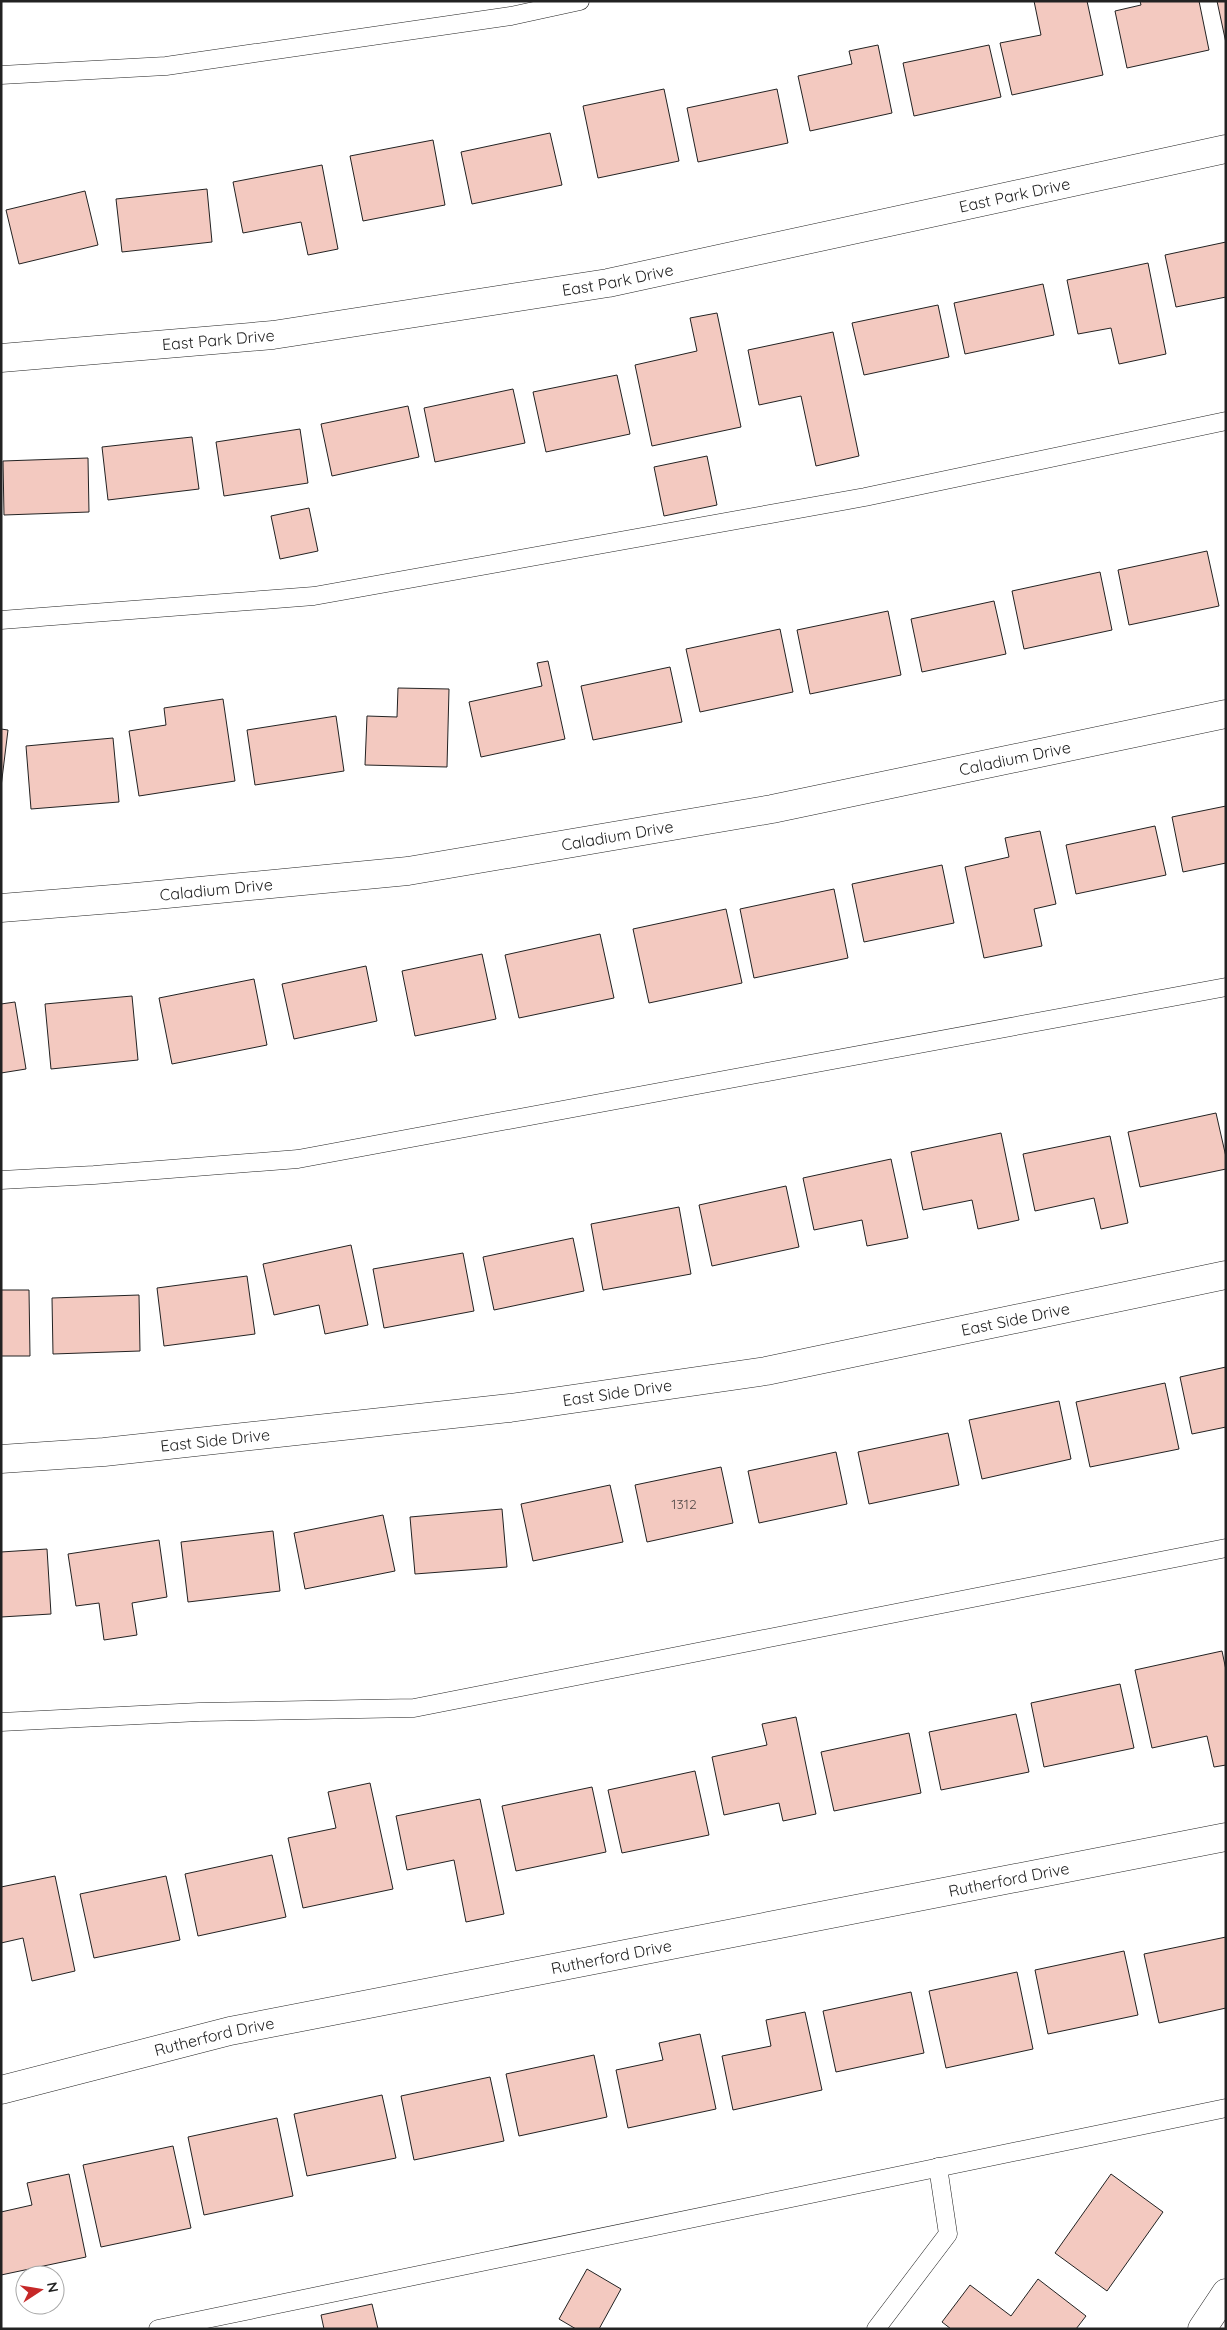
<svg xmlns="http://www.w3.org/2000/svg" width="1227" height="2330" viewBox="0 0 1227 2330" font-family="Quicksand,sans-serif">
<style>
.building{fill:#f3c9c0;stroke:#222}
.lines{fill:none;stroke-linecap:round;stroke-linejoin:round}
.lane-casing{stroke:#222;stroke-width:19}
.street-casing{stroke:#222;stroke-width:29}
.lane{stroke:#fff;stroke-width:18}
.street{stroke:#fff;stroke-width:28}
.labels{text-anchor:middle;stroke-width:4;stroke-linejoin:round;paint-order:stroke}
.number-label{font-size:14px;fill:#564c4a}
.street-label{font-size:16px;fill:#222;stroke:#fff}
</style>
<rect width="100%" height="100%" fill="#fff"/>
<g class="building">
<polygon points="1034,1 1087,1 1103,75 1012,95 1000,43 1041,35"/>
<polygon points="1140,1 1199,1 1209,50 1127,68 1115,11 1141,5"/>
<polygon points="1217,1 1226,1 1226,43"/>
<polygon points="878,45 892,113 810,131 798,76 852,64 849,51"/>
<polygon points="989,45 1001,97 914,116 903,63"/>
<polygon points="664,89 679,161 598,178 583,106"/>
<polygon points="777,89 788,143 698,162 687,108"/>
<polygon points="550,133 562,185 472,204 461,152"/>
<polygon points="433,140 445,205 363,221 350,156"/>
<polygon points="322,165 338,249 308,255 301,222 243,233 233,182"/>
<polygon points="207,189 212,242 122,252 116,199"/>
<polygon points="85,191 98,245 19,264 6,210"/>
<polygon points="1226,242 1226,297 1176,307 1165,255"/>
<polygon points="1148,263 1166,354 1119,364 1111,328 1078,334 1067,280"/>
<polygon points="1043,284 1054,335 965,354 954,303"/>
<polygon points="938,305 949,357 864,375 852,323"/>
<polygon points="717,313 741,427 652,446 635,365 697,351 690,318"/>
<polygon points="833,332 859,456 816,466 801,396 759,405 748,350"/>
<polygon points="617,375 630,434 546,452 533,392"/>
<polygon points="513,389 525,443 435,462 424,408"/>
<polygon points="408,406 419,457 332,476 321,424"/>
<polygon points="300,429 308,483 224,496 216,442"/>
<polygon points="192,437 199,489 108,500 102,447"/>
<polygon points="707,456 717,505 664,516 654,467"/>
<polygon points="88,458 89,512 4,515 3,461"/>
<polygon points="309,508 318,551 280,559 271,516"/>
<polygon points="1207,551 1219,606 1129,625 1118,570"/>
<polygon points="1100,572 1112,630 1024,649 1012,591"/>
<polygon points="994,601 1006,654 922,672 911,619"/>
<polygon points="888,611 901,675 810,694 797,630"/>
<polygon points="780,629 793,692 700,712 686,649"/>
<polygon points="548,661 565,739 481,757 469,702 542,686 537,663"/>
<polygon points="670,667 682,722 593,740 581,686"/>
<polygon points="398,688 449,689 447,767 365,765 367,716 397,717"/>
<polygon points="223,699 235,781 139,796 129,731 166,725 164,708"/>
<polygon points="336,716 344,771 255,785 247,730"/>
<polygon points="1,729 8,730 1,787"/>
<polygon points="113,738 119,802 31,809 26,746"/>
<polygon points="1226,806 1226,863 1183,872 1172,817"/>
<polygon points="1155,826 1166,875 1076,894 1066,845"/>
<polygon points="1040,831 1056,904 1034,909 1042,946 984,958 965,867 1009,857 1005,838"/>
<polygon points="942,865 954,923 864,942 852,884"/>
<polygon points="834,889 848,958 754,978 740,909"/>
<polygon points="726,909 742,983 649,1003 633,929"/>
<polygon points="600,934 614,998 519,1018 505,955"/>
<polygon points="482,954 496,1019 415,1036 402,971"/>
<polygon points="366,966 377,1021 294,1039 282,984"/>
<polygon points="254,979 267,1045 172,1064 159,998"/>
<polygon points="132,996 138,1060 51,1069 45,1004"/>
<polygon points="15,1002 26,1069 1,1073 1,1004"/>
<polygon points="1216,1113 1226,1157 1226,1169 1140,1187 1128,1132"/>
<polygon points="1001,1133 1019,1220 978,1229 972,1200 923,1210 911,1152"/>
<polygon points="1110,1136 1128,1223 1101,1229 1094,1198 1035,1211 1023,1154"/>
<polygon points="891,1159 908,1238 867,1246 862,1220 814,1230 803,1178"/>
<polygon points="786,1186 799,1247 712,1266 699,1205"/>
<polygon points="679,1207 691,1274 603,1290 591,1224"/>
<polygon points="573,1238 584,1291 494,1310 483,1257"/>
<polygon points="351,1245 368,1325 325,1334 319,1305 274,1315 263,1264"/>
<polygon points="463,1253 474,1311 384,1328 373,1269"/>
<polygon points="247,1276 255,1334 164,1346 157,1288"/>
<polygon points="1,1290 29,1290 30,1356 1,1356"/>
<polygon points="139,1295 140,1351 53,1354 52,1298"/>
<polygon points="1226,1367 1226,1427 1192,1434 1180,1377"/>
<polygon points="1165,1383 1179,1449 1090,1467 1076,1402"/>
<polygon points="1059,1401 1071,1459 982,1479 969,1420"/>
<polygon points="948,1433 959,1485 869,1504 858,1452"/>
<polygon points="836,1452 847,1504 759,1523 748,1471"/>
<polygon points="721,1467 733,1523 647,1542 635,1485"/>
<polygon points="610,1485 623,1542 533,1561 521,1504"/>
<polygon points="502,1509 507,1567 415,1574 410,1517"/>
<polygon points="383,1515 395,1571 305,1589 294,1533"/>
<polygon points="273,1531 280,1591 188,1602 181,1542"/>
<polygon points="159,1540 167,1597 132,1603 137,1635 104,1640 99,1603 76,1606 68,1554"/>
<polygon points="47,1549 51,1614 1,1617 1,1552"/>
<polygon points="1222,1651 1226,1670 1226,1765 1214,1767 1207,1736 1152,1748 1135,1670"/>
<polygon points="1120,1684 1134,1748 1044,1767 1031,1703"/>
<polygon points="1016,1714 1029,1772 941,1790 929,1732"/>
<polygon points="796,1717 816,1814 783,1821 779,1803 724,1815 712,1757 767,1745 762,1724"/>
<polygon points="909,1733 921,1793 834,1811 821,1752"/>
<polygon points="695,1771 709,1835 622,1853 608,1790"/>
<polygon points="370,1783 393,1889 303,1908 288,1838 336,1828 328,1792"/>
<polygon points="592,1787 606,1852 516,1871 502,1806"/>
<polygon points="480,1799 504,1914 466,1922 454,1860 407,1870 396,1816"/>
<polygon points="272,1855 286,1917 198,1936 185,1874"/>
<polygon points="55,1876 75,1971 32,1981 23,1938 1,1943 1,1887"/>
<polygon points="166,1876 180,1940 94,1958 80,1894"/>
<polygon points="1226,1937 1226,2008 1159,2023 1144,1954"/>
<polygon points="1124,1951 1138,2015 1048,2034 1035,1970"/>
<polygon points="1017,1972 1033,2049 946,2068 929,1991"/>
<polygon points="911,1992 924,2053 836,2072 823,2011"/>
<polygon points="805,2012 822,2090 733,2110 722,2056 771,2046 766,2020"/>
<polygon points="700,2034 716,2109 628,2128 616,2070 663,2060 659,2043"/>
<polygon points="594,2055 607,2117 519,2136 506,2074"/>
<polygon points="490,2077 504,2141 414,2160 401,2096"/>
<polygon points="382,2095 396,2158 307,2176 294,2114"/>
<polygon points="277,2118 293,2196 204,2215 188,2137"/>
<polygon points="173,2146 191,2228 101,2247 83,2165"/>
<polygon points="69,2174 86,2257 1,2275 1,2212 32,2205 27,2183"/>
<polygon points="1111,2174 1163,2212 1107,2291 1055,2253"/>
<polygon points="587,2269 621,2289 599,2329 576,2329 559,2319"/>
<polygon points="1038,2279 1086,2316 1076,2329 951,2329 942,2322 970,2285 1011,2316"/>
<polygon points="372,2304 378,2329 324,2329 321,2315"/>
</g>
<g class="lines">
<g class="lane-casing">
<g id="lane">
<polyline points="1,75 166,66 511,16 580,1"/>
<polyline points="1,620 314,596 865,497 1226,421"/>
<polyline points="1,1180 94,1175 298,1159 1226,987"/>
<polyline points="1,1722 199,1712 414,1708 1226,1548"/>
<polyline points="158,2329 1226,2108"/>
<polyline points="876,2329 948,2234 938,2167"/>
</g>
</g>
<g class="street-casing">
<g id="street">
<path id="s1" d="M 1,358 L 273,335 L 608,283 L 1226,149"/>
<path id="s2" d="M 1,908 L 125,898 L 408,871 L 772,809 L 1226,714"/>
<path id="s3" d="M 1,1459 L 104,1452 L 510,1408 L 766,1371 L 1226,1275"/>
<path id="s4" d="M 1,2090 L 230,2031 L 1226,1837"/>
<polyline points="1202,2329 1226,2293"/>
</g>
</g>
<use href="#lane" class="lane"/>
<use href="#street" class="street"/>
</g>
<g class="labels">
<g class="number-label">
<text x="684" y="1509">1312</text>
</g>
<g class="street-label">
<text dy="6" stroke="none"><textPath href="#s1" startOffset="1028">East Park Drive</textPath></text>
<text dy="6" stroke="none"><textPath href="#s1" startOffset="622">East Park Drive</textPath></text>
<text dy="6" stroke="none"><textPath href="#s1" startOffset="218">East Park Drive</textPath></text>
<text dy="6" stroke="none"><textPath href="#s2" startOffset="1026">Caladium Drive</textPath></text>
<text dy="6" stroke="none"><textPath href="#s2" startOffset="621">Caladium Drive</textPath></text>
<text dy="6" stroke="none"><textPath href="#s2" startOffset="216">Caladium Drive</textPath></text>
<text dy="6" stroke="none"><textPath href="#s3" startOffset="1025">East Side Drive</textPath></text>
<text dy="6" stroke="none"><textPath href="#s3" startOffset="620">East Side Drive</textPath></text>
<text dy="6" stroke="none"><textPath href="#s3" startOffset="215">East Side Drive</textPath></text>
<text dy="6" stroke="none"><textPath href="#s4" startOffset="1030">Rutherford Drive</textPath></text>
<text dy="6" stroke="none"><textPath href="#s4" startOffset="625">Rutherford Drive</textPath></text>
<text dy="6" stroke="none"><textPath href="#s4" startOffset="220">Rutherford Drive</textPath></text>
</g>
</g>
<rect width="1227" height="2330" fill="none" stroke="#222222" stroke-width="5"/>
<g transform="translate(40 2290) rotate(78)"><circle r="24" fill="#ffffff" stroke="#a7a7a7"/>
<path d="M0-4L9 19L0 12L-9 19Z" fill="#c62828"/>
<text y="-8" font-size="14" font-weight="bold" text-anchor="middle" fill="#222222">N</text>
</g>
</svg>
